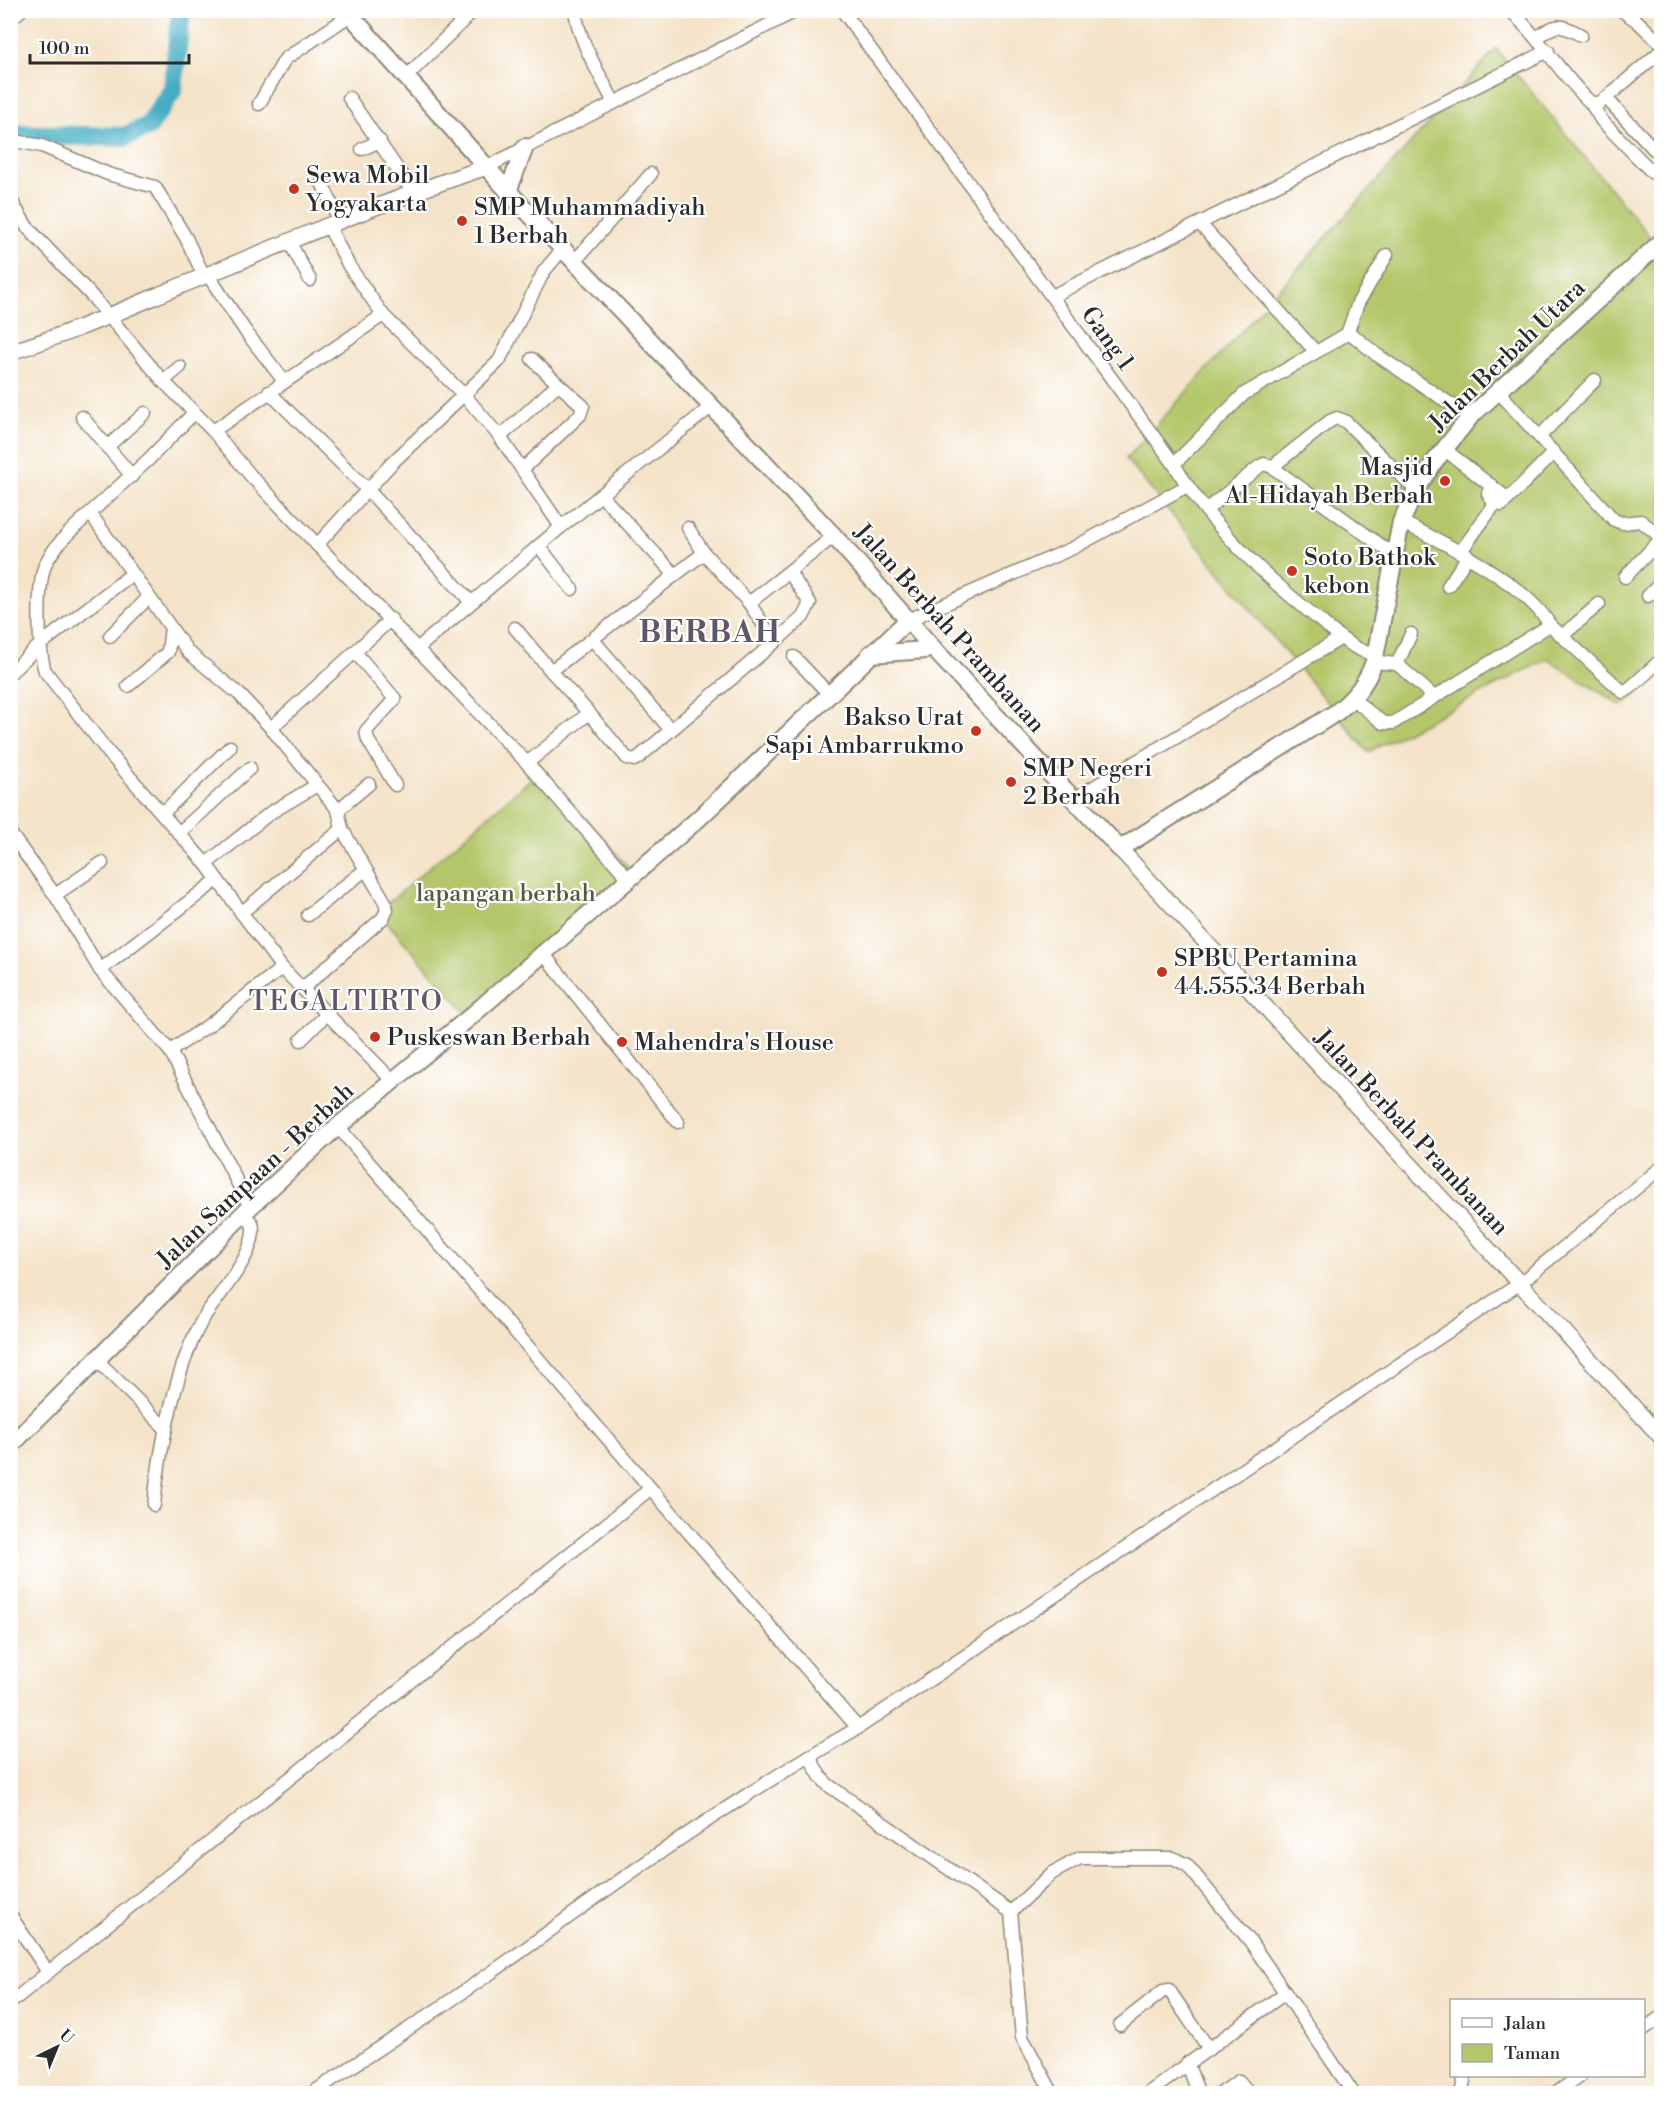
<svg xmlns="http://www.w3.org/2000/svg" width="1672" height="2104" viewBox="0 0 1672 2104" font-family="'Libre Bodoni',serif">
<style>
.green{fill:#b3c76b;stroke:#6f794b;stroke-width:1.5}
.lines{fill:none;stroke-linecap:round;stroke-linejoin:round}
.river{stroke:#42acc1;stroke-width:20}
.minor-casing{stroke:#90877a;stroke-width:15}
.tertiary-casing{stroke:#90877a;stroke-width:18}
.secondary-casing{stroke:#90877a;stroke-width:20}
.minor{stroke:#fff;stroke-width:12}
.tertiary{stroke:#fff;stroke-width:15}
.secondary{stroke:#fff;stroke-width:16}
.poi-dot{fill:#c8321e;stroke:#fff;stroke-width:2}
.labels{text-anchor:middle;stroke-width:4.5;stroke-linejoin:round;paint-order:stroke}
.poi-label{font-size:24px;fill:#2b2b2b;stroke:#fff;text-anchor:start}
.street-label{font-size:24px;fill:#2b2b2b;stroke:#fff}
.park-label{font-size:24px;fill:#545a3e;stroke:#fff}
.quarter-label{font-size:27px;letter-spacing:1.5px;fill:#5f5668;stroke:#fff}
.district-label{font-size:30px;font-weight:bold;letter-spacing:1.5px;fill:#5f5668;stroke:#fff}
</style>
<rect width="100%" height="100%" fill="#fff"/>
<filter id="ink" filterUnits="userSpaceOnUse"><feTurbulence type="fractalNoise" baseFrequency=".0167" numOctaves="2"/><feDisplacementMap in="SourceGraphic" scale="12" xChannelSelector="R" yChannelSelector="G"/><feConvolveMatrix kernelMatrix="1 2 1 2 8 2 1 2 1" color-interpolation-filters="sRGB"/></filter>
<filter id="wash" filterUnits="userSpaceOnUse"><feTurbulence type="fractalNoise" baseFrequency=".008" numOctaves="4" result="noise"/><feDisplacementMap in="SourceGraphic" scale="24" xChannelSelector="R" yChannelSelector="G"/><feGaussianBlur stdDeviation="1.35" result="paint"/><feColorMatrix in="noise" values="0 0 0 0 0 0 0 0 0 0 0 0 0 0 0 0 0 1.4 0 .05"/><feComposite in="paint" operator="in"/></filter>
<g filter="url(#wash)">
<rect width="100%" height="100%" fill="#f4e3c8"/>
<g class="green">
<polygon points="1496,49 1661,250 1661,672 1622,706 1547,659 1368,752 1126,459"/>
<polygon points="542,769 634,874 470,1017 378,912"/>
</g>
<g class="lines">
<polyline class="river" points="10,134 124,137 149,126 173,89 181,10"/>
</g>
</g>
<g filter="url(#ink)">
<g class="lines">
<g class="minor-casing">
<g id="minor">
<path d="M 575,10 C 579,43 600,74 614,103"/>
<path d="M 842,10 L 1174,464 C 1210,525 1262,574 1317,618 C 1335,633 1352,650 1375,655"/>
<path d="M 1510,10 C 1541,39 1561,75 1591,103 L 1599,103 L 1606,98 L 1662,50"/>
<polyline points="1621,10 1637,21 1662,45"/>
<polyline points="10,20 21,10"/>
<path d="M 1537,38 C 1557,22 1559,24 1581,35"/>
<polyline points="406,77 474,10"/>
<polyline points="349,98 413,192"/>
<polyline points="1606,98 1654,149"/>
<polyline points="1591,103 1602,121 1653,173"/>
<polyline points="259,104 285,59 358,10"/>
<polyline points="10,140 42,146 108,174 155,187 186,238 204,276"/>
<polyline points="362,149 380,141"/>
<polyline points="487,167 798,10"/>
<polyline points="322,183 339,220"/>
<polyline points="10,199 27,227 91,295 163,381 213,431 252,477 527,763 628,878"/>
<polyline points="328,225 349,266 383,315 465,396 500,437 561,527"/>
<polyline points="1201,225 1315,351"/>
<polyline points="289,241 310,280"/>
<polyline points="574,262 651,174"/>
<polyline points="208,275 246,332 284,381"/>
<polyline points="1052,296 1548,51"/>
<polyline points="1347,334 1358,303 1387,255"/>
<polyline points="532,359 558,384"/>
<polyline points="163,381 180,367"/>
<polyline points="1498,391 1614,520 1622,523 1641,521 1662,538"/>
<polyline points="269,392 368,490 471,602"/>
<polyline points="194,413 147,461 90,513 188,652 239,694 271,728 338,810 342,829 385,902 387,910 383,918 303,988"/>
<polyline points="82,417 132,476"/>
<polyline points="213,431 383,315"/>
<polyline points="1540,436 1595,380"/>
<polyline points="500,437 558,384 583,406 580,415 523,469"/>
<polyline points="107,447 145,413"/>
<polyline points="1444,449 1508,499"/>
<polyline points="1174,464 1244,394 1347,334 1354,336 1377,355 1470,417"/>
<polyline points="1272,467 1394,555"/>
<polyline points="1491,485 1488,494 1495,504 1502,505 1554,452"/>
<polyline points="1206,510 1260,466 1264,464 1272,467 1330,421 1337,418 1345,421 1416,490"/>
<path d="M 90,513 C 74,528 54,545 45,565 C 37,586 38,650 45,671 L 108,752 L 206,864 L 282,968 L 393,1081"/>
<path d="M 1401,522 C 1444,542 1526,584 1550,625"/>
<polyline points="688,528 704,553 749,603"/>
<polyline points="317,545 392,463 499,361 544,271 562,250"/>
<polyline points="539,546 572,589"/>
<polyline points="1461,551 1495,504"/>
<polyline points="675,575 704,553"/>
<polyline points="1625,577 1662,538"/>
<polyline points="1448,586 1468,556"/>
<polyline points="1648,596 1662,582"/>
<polyline points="908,620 1073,548 1187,486"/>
<polyline points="515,628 551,671"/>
<polyline points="110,636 149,597"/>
<polyline points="1562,636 1599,604"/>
<polyline points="593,640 671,730"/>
<polyline points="775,642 803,617 810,603 789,572"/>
<polyline points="418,648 561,527 712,406"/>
<polyline points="355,652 395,699 366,731 368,740 395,785"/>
<polyline points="794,657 828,693"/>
<polyline points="1374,662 1397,664 1434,697"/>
<polyline points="1397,664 1411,634"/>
<polyline points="10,673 41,644 132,574"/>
<polyline points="128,686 168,652 171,628"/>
<polyline points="1353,699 1383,723 1393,723 1550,625 1623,692 1630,688 1662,659"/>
<polyline points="589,713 551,671 675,575 601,495"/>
<polyline points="271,728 391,619"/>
<polyline points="527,763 589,713 627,758 634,760 638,758 775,642 749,603 834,536"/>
<polyline points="1074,799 1341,638"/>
<polyline points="338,810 369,784"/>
<polyline points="163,813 230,747"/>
<polyline points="10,833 55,895 100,970 170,1051 250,1207"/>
<polyline points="179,833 250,768"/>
<polyline points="206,864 270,813 317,785"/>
<polyline points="55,895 102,863"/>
<polyline points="241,913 342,829"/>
<polyline points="308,915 365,870"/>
<polyline points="542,952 678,1122"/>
<polyline points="100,970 217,880"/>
<polyline points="301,1040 327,1014"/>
<polyline points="170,1051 209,1025 282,968"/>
<polyline points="338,1127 858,1728"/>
<polyline points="97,1360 166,1429"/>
<path d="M 154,1505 C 159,1451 177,1359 206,1314 C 220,1293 260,1249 252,1223 L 243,1214"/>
<polyline points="809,1756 820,1776 828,1785 1011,1912 1022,2037 1053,2094"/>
<polyline points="1011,1912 1051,1874 1080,1858 1173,1858 1187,1865 1250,1941 1354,2094"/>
<polyline points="10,1915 48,1972"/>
<polyline points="10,2003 650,1489"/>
<polyline points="1120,2025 1163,1991 1169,1990 1209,2049"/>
<polyline points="1644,2029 1662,2016"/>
<polyline points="1187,2063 1199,2094"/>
<path d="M 311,2094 C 386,2043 463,1994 536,1941 C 639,1865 746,1791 858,1728 L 1519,1284 L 1662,1167"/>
<polyline points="1147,2094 1285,1993"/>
<polyline points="1220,2094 1239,2081 1250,2094"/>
<polyline points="1461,2094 1465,2076"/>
<polyline points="1555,2094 1580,2076"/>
</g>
</g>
<g class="tertiary-casing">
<g id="tertiary">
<path d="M 10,352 C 70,334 127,308 185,284 C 285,243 384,201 487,167"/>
<polyline points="1120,849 1662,1438"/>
</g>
</g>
<g class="secondary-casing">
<g id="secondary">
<path d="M 346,10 L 508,191 L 834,536 L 931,646 L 1120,849 L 1337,712 C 1355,697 1366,684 1374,662 L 1401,522 L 1416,490 L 1435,461 L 1470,417 L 1662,241"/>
<polyline points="508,191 525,147"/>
<polyline points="870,654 926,650 931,646"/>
<polyline points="10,1446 250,1207 329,1134 470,1017 697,820 908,620"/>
</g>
</g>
<use href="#minor" class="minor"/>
<use href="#tertiary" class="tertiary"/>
<use href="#secondary" class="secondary"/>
</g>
</g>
<g class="poi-dot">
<circle cx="294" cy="189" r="6"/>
<circle cx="462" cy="221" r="6"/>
<circle cx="1445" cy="481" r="6"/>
<circle cx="1292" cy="571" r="6"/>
<circle cx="976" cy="731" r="6"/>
<circle cx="1011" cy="782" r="6"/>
<circle cx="1162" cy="972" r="6"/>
<circle cx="375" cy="1037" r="6"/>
<circle cx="622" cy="1042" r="6"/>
</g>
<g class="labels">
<g class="poi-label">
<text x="306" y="183">Sewa Mobil<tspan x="306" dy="28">Yogyakarta</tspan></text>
<text x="474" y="215">SMP Muhammadiyah<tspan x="474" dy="28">1 Berbah</tspan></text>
<text x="1433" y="475" text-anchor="end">Masjid<tspan x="1433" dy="28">Al-Hidayah Berbah</tspan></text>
<text x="1304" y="565">Soto Bathok<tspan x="1304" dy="28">kebon</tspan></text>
<text x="964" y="725" text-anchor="end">Bakso Urat<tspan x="964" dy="28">Sapi Ambarrukmo</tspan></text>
<text x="1023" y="776">SMP Negeri<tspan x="1023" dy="28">2 Berbah</tspan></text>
<text x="1174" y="966">SPBU Pertamina<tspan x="1174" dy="28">44.555.34 Berbah</tspan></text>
<text x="387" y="1045">Puskeswan Berbah</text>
<text x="634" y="1050">Mahendra's House</text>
</g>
<g class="street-label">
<text transform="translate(1108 338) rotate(54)" y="8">Gang 1</text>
<text transform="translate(1507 355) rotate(-44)" y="8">Jalan Berbah Utara</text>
<text transform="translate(950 628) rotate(48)" y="8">Jalan Berbah Prambanan</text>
<text transform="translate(1412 1132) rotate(47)" y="8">Jalan Berbah Prambanan</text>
<text transform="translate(255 1175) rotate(-43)" y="8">Jalan Sampaan - Berbah</text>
</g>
<g class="park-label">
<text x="506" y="901">lapangan berbah</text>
</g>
<g class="quarter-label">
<text x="346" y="1010">TEGALTIRTO</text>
</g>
<g class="district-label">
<text x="710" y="642">BERBAH</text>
</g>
</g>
<rect width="1672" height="2104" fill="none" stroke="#fff" stroke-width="36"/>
<rect x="1450" y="1999" width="195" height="78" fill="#ffffff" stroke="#aaaaaa" stroke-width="1.5"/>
<rect x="1462" y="2018" width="30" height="9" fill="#ffffff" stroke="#aaaaaa" stroke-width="1.5"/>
<text x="1504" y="2029" font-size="18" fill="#2b2b2b">Jalan</text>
<rect x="1462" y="2044" width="30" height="18" fill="#b3c76b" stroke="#aaaaaa" stroke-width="1.5"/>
<text x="1504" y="2059" font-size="18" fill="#2b2b2b">Taman</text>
<g transform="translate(57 2047) rotate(43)" stroke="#ffffff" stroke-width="4.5" paint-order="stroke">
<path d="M0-4.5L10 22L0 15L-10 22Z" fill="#2b2b2b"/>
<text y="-9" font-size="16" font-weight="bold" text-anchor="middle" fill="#2b2b2b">U</text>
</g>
<path d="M30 54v9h159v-9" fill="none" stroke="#2b2b2b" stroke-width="3"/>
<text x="39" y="54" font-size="18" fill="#2b2b2b" stroke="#ffffff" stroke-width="4.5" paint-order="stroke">100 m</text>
</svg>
